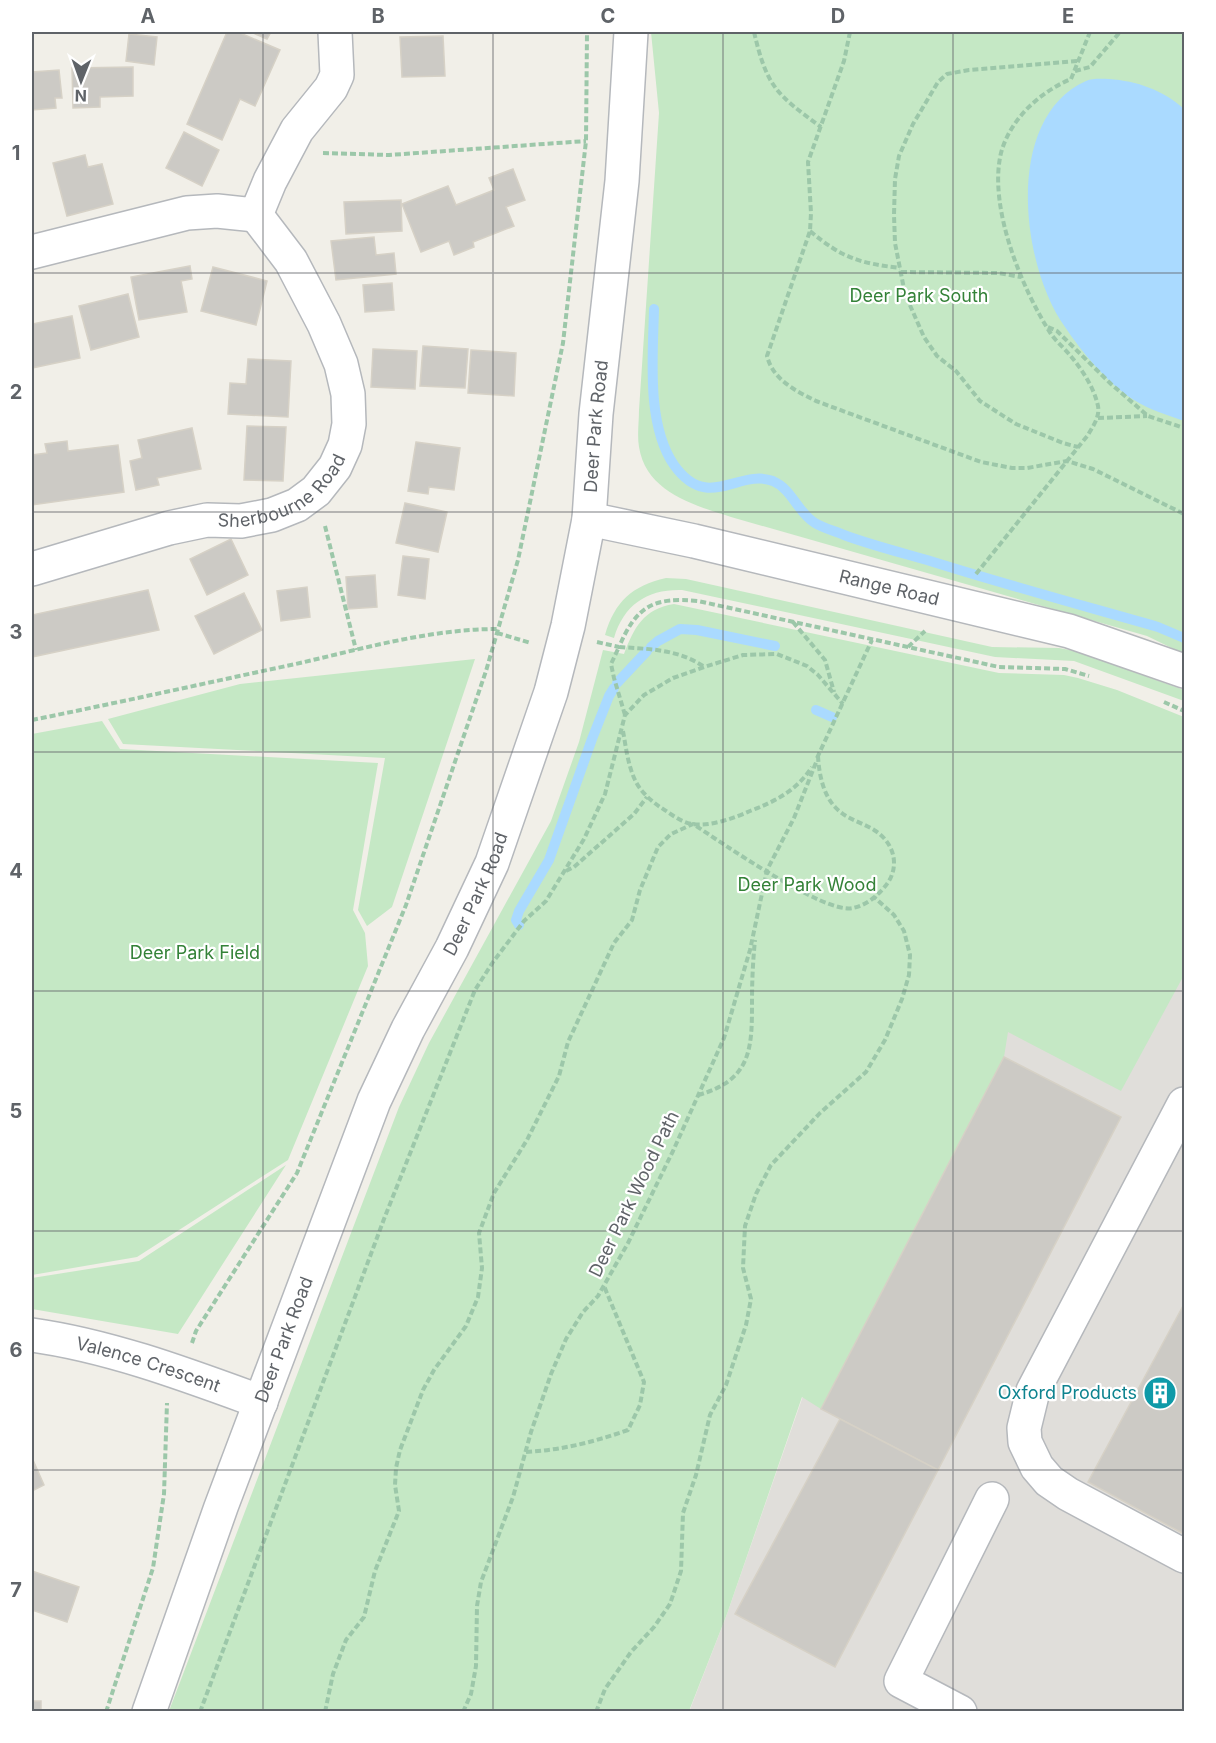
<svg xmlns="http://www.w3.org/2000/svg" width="1216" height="1743" viewBox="0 0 1216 1743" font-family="Inter,sans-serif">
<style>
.industrial{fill:#e0deda}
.green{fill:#c5e8c5}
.water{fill:#aadaff}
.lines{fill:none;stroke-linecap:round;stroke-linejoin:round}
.stream{stroke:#aadaff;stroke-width:10}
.building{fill:#cccac5;stroke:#d6d1c6;stroke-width:1.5}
.minor-casing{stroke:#b5b8bc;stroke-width:36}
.path{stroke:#9cc7a9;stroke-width:4;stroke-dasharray:6 3;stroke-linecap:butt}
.minor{stroke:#fff;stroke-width:33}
.grid{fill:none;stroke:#5f6368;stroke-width:1.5;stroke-opacity:0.55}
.labels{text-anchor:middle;stroke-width:4.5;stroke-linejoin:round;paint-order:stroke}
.park-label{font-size:18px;fill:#348238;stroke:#fff}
.street-label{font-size:18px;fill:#5f6368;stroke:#fff}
.culture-label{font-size:18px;fill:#0d838f;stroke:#fff;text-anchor:end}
.neatline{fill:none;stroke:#5f6368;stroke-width:2}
.grid-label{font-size:20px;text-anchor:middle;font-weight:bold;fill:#5f6368}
</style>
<rect width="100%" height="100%" fill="#f1efe8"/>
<polygon class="industrial" points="1184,889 1184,1711 689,1712 727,1614 803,1396 1024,1002"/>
<g class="green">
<path d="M 651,32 L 1184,32 L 1184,654 L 1147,636 L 731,517 C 694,505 646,492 639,447 C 637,435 639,422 639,410 L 659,113 Z"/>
<path d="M 666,578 L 686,579 L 992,647 L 1059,648 L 1075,651 L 1184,690 L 1184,701 L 1074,661 L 995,657 L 682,590 C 648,589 624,604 614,638 L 605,635 C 615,601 632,586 666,578 Z"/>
<path d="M 674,604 L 999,673 L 1064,675 L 1078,678 L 1117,690 L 1184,717 L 1184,975 L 1121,1091 L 1008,1032 L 1004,1057 L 821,1409 L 802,1397 L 727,1614 L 689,1711 L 169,1711 L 399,1107 L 429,1043 L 551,821 L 579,742 L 603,650 L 624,654 C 634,628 643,609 674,604 Z"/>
<polygon points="475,659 392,907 367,926 358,910 385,758 123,744 108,719 240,684"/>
<polygon points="102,721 120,749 378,763 353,910 365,933 368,966 288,1160 137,1257 32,1275 32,734"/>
<polygon points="286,1165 178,1334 32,1309 32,1278 139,1261"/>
</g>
<path class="water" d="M 1109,79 C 1137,81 1163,90 1184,109 L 1184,421 C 1167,415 1150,410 1134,400 C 1109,385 1081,351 1065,327 C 1021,266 1003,118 1086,81 C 1093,78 1102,79 1109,79 Z"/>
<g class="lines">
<g class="stream">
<path d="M 654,309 C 653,356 646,424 674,465 C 708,513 739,468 773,481 C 792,489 798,513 815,523 C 823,528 835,531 844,535 C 871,545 899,552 927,560 C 1003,584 1081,605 1158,627 L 1184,638"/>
<polyline points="651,647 658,641 680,629 697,630 775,646"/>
<polyline points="617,683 647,651"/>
<polyline points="816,710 832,717"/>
<polyline points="519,925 516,920 519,911 549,860 592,739 609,696 614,688"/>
</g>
</g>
<g class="building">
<polygon points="227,32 238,32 280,50 255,106 240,99 222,140 187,124"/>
<polygon points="251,32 271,32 267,39"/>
<polygon points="129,34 157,37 154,65 126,61"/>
<polygon points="443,36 445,76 402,77 400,37"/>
<polygon points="133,67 133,96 100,97 100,107 73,108 72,68"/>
<polygon points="59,70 62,98 55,98 56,108 32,110 32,72"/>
<polygon points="184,132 219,150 202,186 166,168"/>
<polygon points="85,155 88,167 102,164 113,204 67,216 53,163"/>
<polygon points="513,169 525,200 506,207 514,226 473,242 474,247 454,255 449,241 421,252 402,204 448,186 456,205 494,190 489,178"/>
<polygon points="401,200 402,231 346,234 344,202"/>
<polygon points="374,237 376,255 394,253 396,274 336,280 331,241"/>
<polygon points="190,266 192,279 181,281 187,312 139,320 131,277"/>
<polygon points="213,267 267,281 256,325 201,311"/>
<polygon points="392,283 394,310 365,312 363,285"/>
<polygon points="128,294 139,337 91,350 79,306"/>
<polygon points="72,316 80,358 32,368 32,324"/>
<polygon points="423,346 468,349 465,388 420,386"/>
<polygon points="373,349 417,351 415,389 371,387"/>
<polygon points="471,350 516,353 514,396 468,393"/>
<polygon points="248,359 291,361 288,417 228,414 230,383 246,384"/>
<polygon points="247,426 286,427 283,481 244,480"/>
<polygon points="192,428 201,469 157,478 159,485 136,490 130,461 142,458 138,440"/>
<polygon points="67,441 68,451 118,445 124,492 32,505 32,455 47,453 45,444"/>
<polygon points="416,442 460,448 454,490 429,487 428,494 408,491"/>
<polygon points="405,503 447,512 438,552 396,543"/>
<polygon points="231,539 248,575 207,595 190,559"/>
<polygon points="403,556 429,559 425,599 398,595"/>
<polygon points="375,575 377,607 348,609 346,577"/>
<polygon points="307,587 310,617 281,621 277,591"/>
<polygon points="148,590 159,630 32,657 32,615"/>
<polygon points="244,593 262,630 214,654 195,616"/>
<polygon points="1004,1057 1121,1117 938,1470 821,1409"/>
<polygon points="1184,1304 1184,1534 1088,1482"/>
<polygon points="840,1419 938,1470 835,1667 735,1614"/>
<polygon points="33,1460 44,1485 32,1491 32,1461"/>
<polygon points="32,1571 79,1587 67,1622 32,1610"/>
<rect x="32" y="1701" width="9" height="11"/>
</g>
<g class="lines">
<g class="minor-casing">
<g id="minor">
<polyline points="32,252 187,213 217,211 256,215 270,181 297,130 331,88 337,75 335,32"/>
<path id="s1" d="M 589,519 L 694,541 L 1069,631 L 1184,671"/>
<path id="s2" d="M 32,569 L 169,528 L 207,520 L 241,521 L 272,515 L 297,505 L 316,491 L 335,467 L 345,445 L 349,424 L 348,394 L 341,364 L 324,324 L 291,261 L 256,215"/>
<polyline points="1184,1104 1033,1391 1024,1428 1025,1442 1037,1467 1049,1481 1068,1494 1184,1556"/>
<path id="s3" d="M 32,1335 C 110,1346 187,1375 261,1402"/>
<path id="s4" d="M 149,1712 L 221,1507 L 374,1101 L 408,1029 L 452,948 L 492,863 L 551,692 L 568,626 L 589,519 L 596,414 L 622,181 L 631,32"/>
<polyline points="960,1712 901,1681 992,1499"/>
</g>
</g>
<g class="path">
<path d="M 754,32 C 767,87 776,94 821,127"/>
<path d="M 850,32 L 844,61 L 808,162 L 811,213 L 810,231 L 767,356 C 773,380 796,391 816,401 L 981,462 L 1012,468 L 1027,468 L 1067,461 L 1093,469 L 1184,514"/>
<polyline points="1077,61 969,70 947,74 938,82 913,124 899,156 895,179 894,215 895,243 905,294 924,337 937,356 956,371 980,401 1016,424 1063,443 1078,447"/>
<polyline points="1075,71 1090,67 1120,32"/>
<polyline points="323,153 389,155 586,141"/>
<path d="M 810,231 C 842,258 859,263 900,268"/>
<polyline points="901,272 998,273 1021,277"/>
<polyline points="1048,327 1057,331 1111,384 1148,416 1184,428"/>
<polyline points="1098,418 1147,416"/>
<polyline points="325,526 356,650"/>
<path d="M 976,574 L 1088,435 C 1093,426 1100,417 1098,406 C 1094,387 1081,368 1069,354 C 1063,347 1056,341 1051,334 C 1022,289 988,207 1001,153 C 1010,119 1040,92 1071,79 L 1090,32"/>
<polyline points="793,622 825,660 834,692"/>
<polyline points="497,633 531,643"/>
<path d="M 597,642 L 619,647 C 637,605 654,597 698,601 L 999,667 L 1065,669 L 1089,676"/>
<polyline points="908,647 925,631"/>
<polyline points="1164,702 1184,711"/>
<path d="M 625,715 L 614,678 L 611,664 L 619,647 C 648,649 677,649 703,666"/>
<path d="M 32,720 C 121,702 211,682 300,663 C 365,648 431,629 498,629"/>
<path d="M 623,731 C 626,748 628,765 635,780 C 640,791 650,800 660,807 C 670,813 680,822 692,824 C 710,827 734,818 750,811 C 776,801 796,791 812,767"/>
<polyline points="817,758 872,640"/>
<polyline points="566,871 574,867 634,814 647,797"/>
<path d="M 698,1095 C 752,1080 752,1048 752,1001 C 752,980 753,960 755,940"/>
<polyline points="192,1343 196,1331 297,1173 406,905 486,671 518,560 563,343 586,141 587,32"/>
<path d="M 526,1452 C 562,1450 594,1442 628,1430 L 640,1405 L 644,1382 L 604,1286"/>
<polyline points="106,1712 153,1568 164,1494 167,1403"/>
<polyline points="200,1712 384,1219 475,990 493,962 524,921 546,901 584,839 605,794 625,715 644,695 673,678 704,667 743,655 777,654 807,666 818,675 843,704"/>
<path d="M 325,1712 L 333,1674 L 346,1640 L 364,1617 L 375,1571 L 399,1511 L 395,1485 L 396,1468 L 400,1450 L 423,1390 L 434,1370 L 466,1326 L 478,1297 L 482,1268 L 479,1233 L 494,1193 L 527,1140 L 559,1076 L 568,1042 L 614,943 L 632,920 L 640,890 L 658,847 L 671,834 L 693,824 C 721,842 825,915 853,908 C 868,905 881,893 889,881 C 900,862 892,841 874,830 C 861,822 846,819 835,807 C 823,794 819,774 818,756"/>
<polyline points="463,1712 471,1694 476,1666 477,1606 481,1582 513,1497 531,1432 551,1374 566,1339 583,1312 598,1296 628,1243 673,1151 724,1038 750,950 767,870 794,818 817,760"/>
<polyline points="596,1712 605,1689 631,1652 654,1627 670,1604 681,1571 683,1513 696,1475 710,1415 726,1385 746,1325 751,1299 743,1268 745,1226 756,1194 771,1165 820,1113 866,1072 885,1040 902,999 909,975 910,955 904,931 894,915 874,897"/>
</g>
<use href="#minor" class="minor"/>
</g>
<path class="grid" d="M 263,32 L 263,1712M 493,32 L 493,1712M 723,32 L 723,1712M 953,32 L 953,1712M 32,273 L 1184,273M 32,512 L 1184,512M 32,752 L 1184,752M 32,991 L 1184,991M 32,1231 L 1184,1231M 32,1470 L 1184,1470"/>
<defs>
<g id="building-disc" transform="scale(1.725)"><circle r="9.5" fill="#0f9aa8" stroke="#fff"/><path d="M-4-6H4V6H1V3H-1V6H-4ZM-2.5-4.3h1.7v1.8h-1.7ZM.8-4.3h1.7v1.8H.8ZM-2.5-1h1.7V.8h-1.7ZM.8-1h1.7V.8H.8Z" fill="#fff"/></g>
</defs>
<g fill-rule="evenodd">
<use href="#building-disc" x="1160" y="1393"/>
</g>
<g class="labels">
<g class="park-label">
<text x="919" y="302">Deer Park South</text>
<text x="807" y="891">Deer Park Wood</text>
<text x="195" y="959">Deer Park Field</text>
</g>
<g class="street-label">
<text dy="6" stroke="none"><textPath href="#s4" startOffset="1368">Deer Park Road</textPath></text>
<text dy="6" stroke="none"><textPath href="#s2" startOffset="267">Sherbourne Road</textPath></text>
<text dy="6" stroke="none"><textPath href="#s1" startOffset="308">Range Road</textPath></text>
<text dy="6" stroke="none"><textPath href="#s4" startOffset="882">Deer Park Road</textPath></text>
<text transform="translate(634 1194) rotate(-64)" y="6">Deer Park Wood Path</text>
<text dy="6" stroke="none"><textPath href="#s4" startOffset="396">Deer Park Road</textPath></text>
<text dy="6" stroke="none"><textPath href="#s3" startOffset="120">Valence Crescent</textPath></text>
</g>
<g class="culture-label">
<text x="1137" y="1399">Oxford Products</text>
</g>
</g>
<rect width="1216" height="1743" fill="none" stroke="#ffffff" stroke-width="66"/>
<g transform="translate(81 81) rotate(181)" stroke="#ffffff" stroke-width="4.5" paint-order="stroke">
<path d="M0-4.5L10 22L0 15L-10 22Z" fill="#5f6368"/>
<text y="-9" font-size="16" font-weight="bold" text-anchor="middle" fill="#5f6368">N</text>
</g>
<rect x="33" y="33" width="1150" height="1677" class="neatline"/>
<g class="grid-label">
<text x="148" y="23">A</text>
<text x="378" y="23">B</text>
<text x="608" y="23">C</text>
<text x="838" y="23">D</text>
<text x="1068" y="23">E</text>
<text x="16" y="160">1</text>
<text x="16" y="399">2</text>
<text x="16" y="639">3</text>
<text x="16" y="878">4</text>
<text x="16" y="1118">5</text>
<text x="16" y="1357">6</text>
<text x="16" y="1597">7</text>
</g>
</svg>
